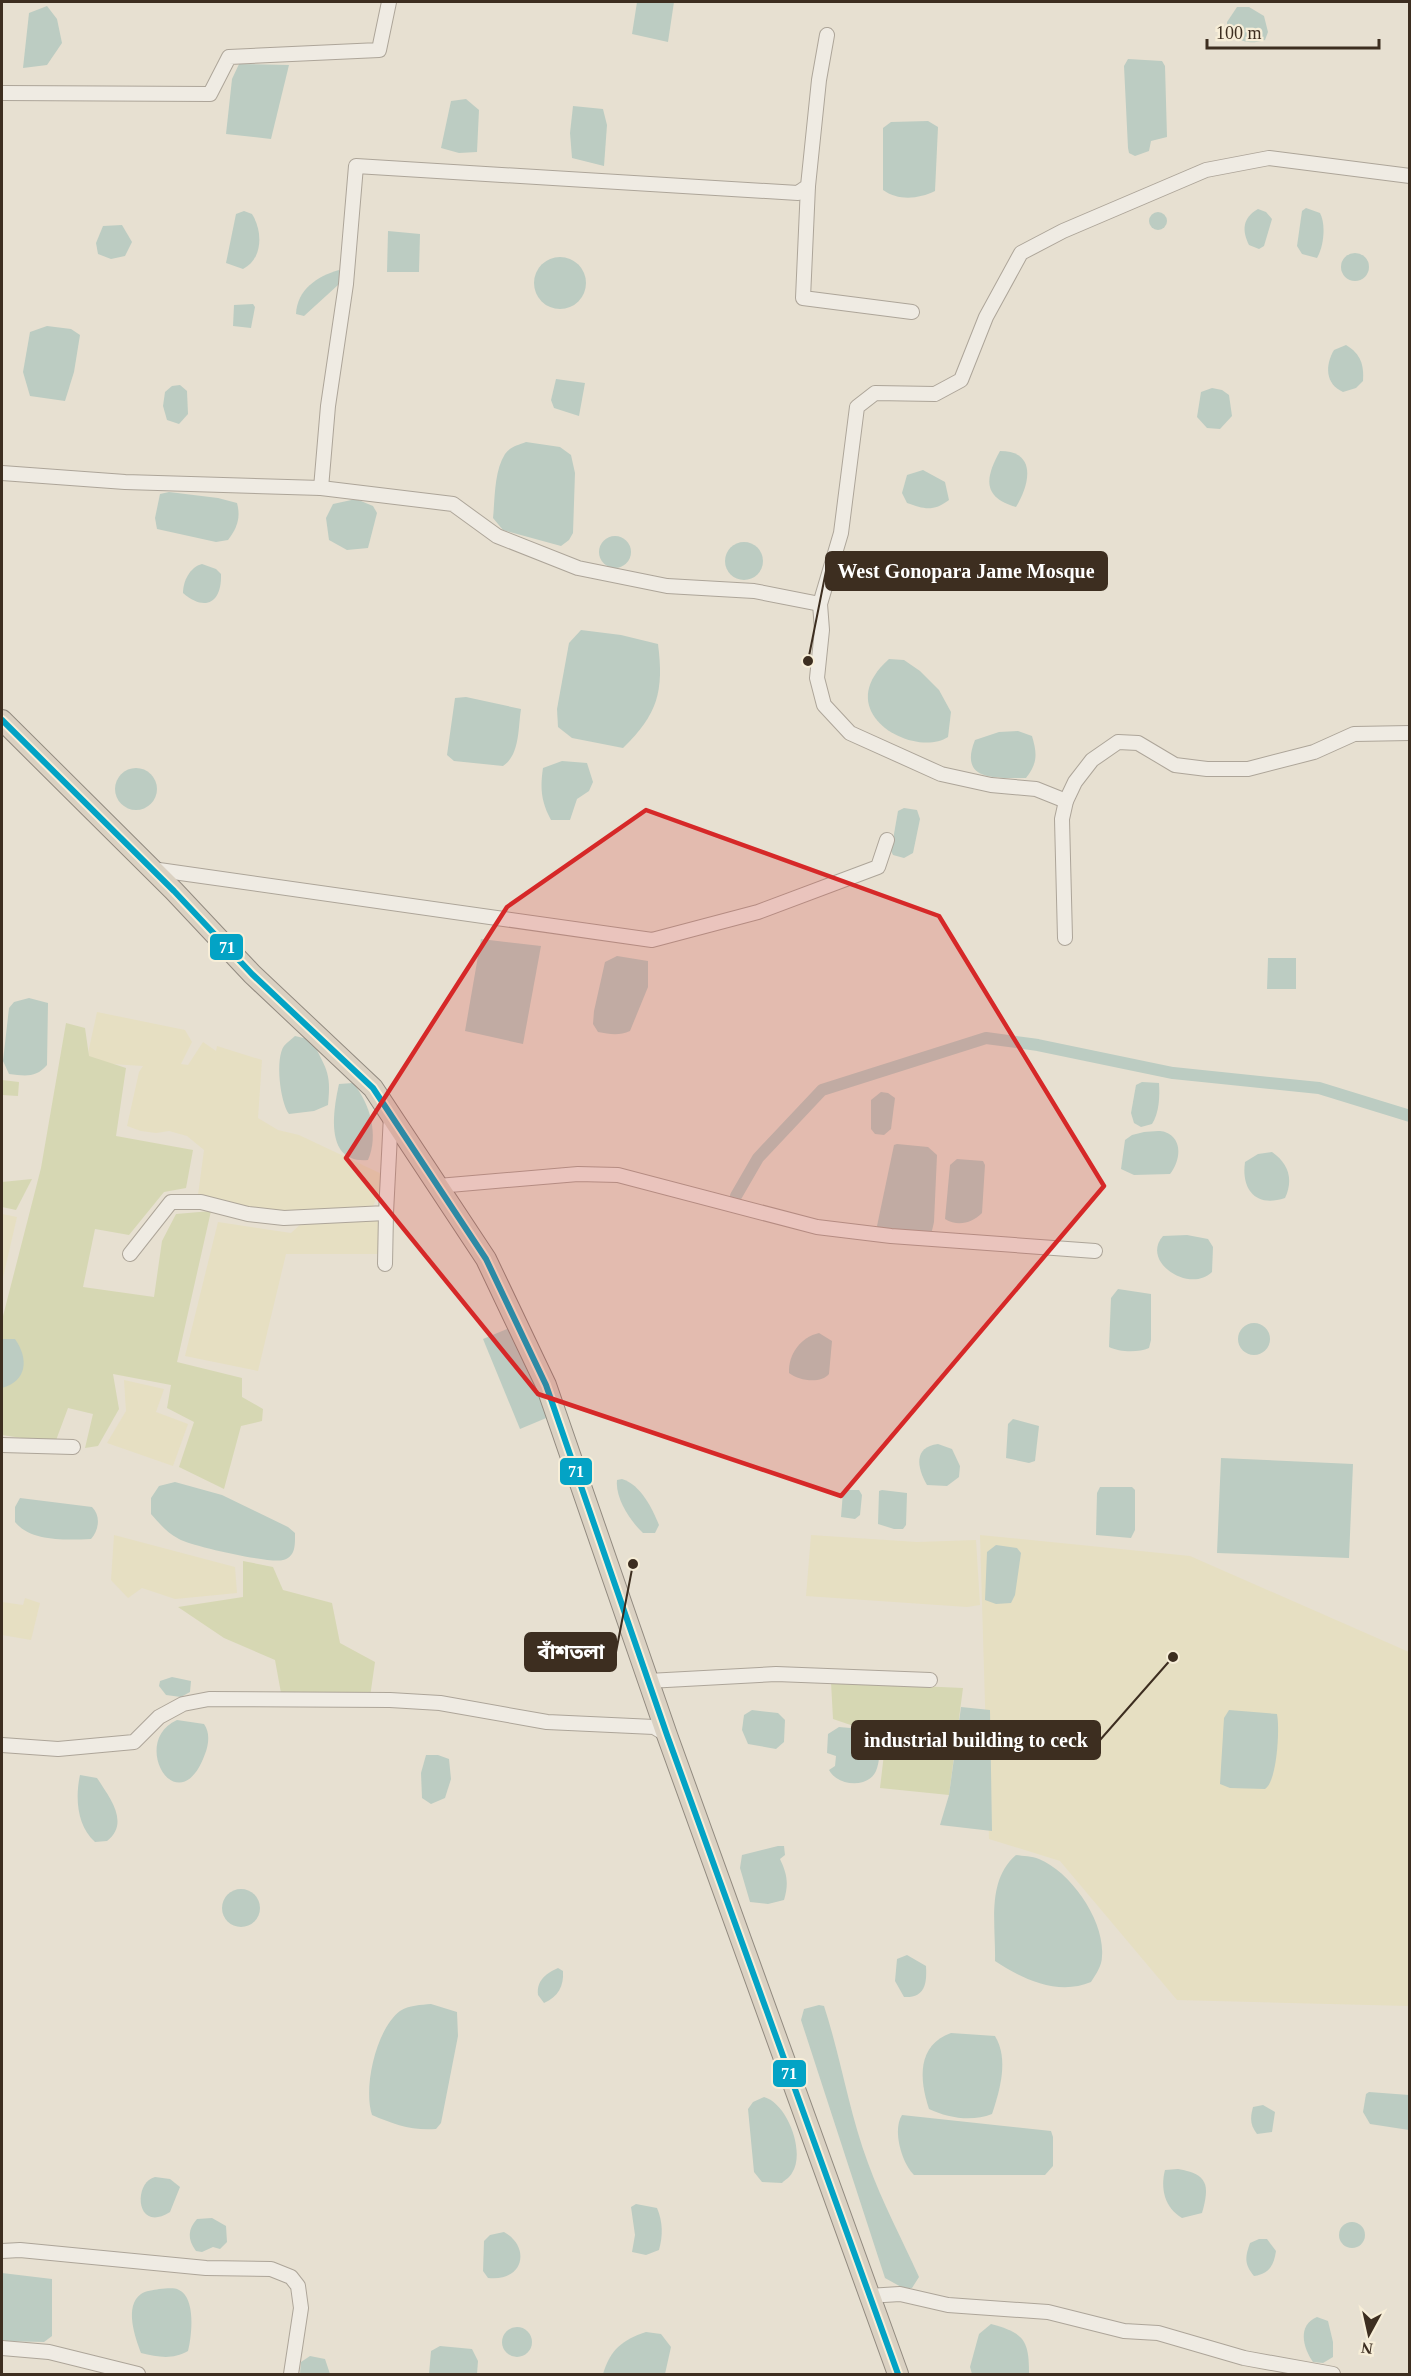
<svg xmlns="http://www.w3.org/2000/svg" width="1411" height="2376" viewBox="0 0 1411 2376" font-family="'Times New Roman','Noto Sans Bengali',serif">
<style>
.farmland{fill:#e6dfc2}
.green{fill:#d6d7b3}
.water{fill:#bcccc2}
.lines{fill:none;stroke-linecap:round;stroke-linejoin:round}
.canal{stroke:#bcccc2;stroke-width:12}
.minor-casing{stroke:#ada599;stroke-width:16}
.highway-casing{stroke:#928b80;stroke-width:22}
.minor{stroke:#efebe3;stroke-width:14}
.highway{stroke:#dad1c2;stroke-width:20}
.bus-1-casing{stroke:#f7eed8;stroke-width:10}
.bus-1{stroke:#03a3c5;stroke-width:6}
.marked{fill:#d62828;fill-opacity:0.2;stroke:#d62828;stroke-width:4.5;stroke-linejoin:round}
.leader{fill:none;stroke:#3d2e20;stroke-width:2}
.callout-dot{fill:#3d2e20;stroke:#f7eed8;stroke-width:2}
.callout{fill:#3d2e20;stroke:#3d2e20;stroke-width:2}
.callout-label{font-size:20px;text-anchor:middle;font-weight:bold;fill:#fff}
.line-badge{stroke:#f7eed8;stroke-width:2}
.badge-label{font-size:16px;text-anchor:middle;font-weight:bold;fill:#fff}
</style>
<rect width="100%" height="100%" fill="#e7e0d1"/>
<g class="farmland">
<polygon points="97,1012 185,1030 192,1042 181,1064 188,1065 203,1042 216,1051 217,1046 262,1060 258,1118 278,1130 299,1135 386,1176 371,1211 251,1211 198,1195 204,1150 187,1136 169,1131 156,1133 141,1131 127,1126 139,1072 143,1066 112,1064 87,1058"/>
<polygon points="2,1214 17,1217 2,1282"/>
<polygon points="378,1216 378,1254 286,1254 258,1371 185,1356 218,1222 291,1233 303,1222"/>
<polygon points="124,1380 164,1389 156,1412 188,1424 173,1466 107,1443 126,1411"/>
<polygon points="114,1535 235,1567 237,1593 175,1599 142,1588 128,1598 111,1580"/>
<polygon points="811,1535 917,1542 976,1540 980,1605 967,1607 806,1596"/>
<polygon points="980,1535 1190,1556 1409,1652 1409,2006 1177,2000 1060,1861 989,1839"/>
<polygon points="25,1598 40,1603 31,1640 2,1635 2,1602 23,1605"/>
</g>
<g class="green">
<polygon points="66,1023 85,1028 89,1056 126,1068 116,1136 193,1150 186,1188 164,1192 129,1235 95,1229 83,1287 154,1297 162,1241 176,1214 211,1211 177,1362 242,1378 242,1397 263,1409 262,1421 241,1426 224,1489 179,1467 194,1422 167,1408 171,1385 113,1374 119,1409 98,1446 85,1448 93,1414 68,1408 55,1443 2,1435 2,1320 41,1168"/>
<polygon points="2,1080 19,1082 18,1096 2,1095"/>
<polygon points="32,1179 16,1210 2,1207 2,1182"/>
<polygon points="243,1561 273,1567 283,1590 332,1603 340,1643 375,1662 370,1697 281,1693 275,1660 224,1638 178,1607 243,1597"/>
<polygon points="831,1682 963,1688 949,1795 880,1788 886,1737 833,1719"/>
</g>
<g class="water">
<polygon points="637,2 674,2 668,42 632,34"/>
<polygon points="47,6 57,19 62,43 47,65 23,68 29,13"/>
<path d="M 1237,7 L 1249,7 L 1264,16 L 1268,32 L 1265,40 C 1248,45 1240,42 1227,30 L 1227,22 Z"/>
<polygon points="1128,59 1162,61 1165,66 1167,137 1151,141 1149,151 1135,156 1129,153 1128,148 1124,66"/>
<polygon points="239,64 289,65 271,139 226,134 232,79"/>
<polygon points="466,99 479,110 477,152 459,153 441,148 451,101"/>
<polygon points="573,106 603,109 607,125 604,166 572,158 570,133"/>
<path d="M 928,121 L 938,127 L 935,191 C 919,199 898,201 883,190 L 883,128 L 891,122 Z"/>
<path d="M 1306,208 L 1320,213 C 1326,224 1324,246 1317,258 L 1302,254 L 1297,246 L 1302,211 Z"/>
<path d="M 1258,209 L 1266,212 L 1272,219 L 1264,246 L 1259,249 L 1249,245 C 1242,231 1242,218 1258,209 Z"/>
<path d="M 244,211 L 252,214 C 263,231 263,259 243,269 L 226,263 L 236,214 Z"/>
<circle cx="1158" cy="221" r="9"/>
<polygon points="122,225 132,242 125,256 111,259 98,254 96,243 103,226"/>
<polygon points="388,231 420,234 419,272 387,272"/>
<circle cx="1355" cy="267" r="14"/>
<circle cx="560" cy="283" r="26"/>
<path d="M 339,270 L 342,278 L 338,285 L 304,316 L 296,314 C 297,290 317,276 339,270 Z"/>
<polygon points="253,304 255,307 251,328 233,326 234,305"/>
<polygon points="47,326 71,329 80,335 74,372 65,401 30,396 23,372 30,332"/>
<path d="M 1346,345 C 1361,354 1364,365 1363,381 L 1356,388 L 1343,392 C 1325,384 1325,365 1334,350 Z"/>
<polygon points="556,379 585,383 579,416 554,408 551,400"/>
<polygon points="180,385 187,391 188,414 179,424 167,420 163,406 165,392 172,386"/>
<polygon points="1212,388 1222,390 1229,395 1232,416 1220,429 1207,428 1197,417 1201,392"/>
<path d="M 526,442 L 560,447 L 571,455 L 575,473 L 573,533 L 569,540 L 561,546 L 503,530 L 493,518 C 495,499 494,471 505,454 C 510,447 518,445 526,442 Z"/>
<path d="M 1000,451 C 1037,451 1030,484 1016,507 C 982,497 985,478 1000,451 Z"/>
<path d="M 923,470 L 945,482 L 949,500 C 933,512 924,509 907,503 L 902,493 L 907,475 Z"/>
<path d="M 169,492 L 218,498 L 237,503 C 241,518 237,528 228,540 L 216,542 L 157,529 L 155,518 L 160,494 Z"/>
<polygon points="356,499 373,506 377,513 368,548 347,550 329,540 326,518 333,504"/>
<circle cx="615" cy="552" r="16"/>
<circle cx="744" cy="561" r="19"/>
<path d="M 202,564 L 216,569 L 221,574 C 222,603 205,612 183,593 C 183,581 190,567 202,564 Z"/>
<path d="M 581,630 L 621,635 L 658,644 C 664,691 658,714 623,748 L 572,738 L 558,727 L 557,709 L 569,643 Z"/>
<path d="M 889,659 L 904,660 L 920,671 L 939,690 L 951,712 L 948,737 C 915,759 828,713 889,659 Z"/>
<path d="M 466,697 L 521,709 C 518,728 520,755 503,766 L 454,761 L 447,755 L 455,698 Z"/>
<path d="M 1018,731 L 1032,736 C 1037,753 1038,763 1026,778 C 997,778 958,782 975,740 L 999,732 Z"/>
<path d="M 562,761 L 587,763 L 593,782 L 589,791 L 577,799 L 570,820 L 551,820 C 541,802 540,788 543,768 Z"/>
<circle cx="136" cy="789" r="21"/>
<polygon points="904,808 917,810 920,819 913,853 904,858 893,855 891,851 898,811"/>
<polygon points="481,939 541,946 523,1044 465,1031"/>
<path d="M 617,956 L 648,961 L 648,987 L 630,1031 C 619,1036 609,1034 598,1032 L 593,1024 L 594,1011 L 605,962 Z"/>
<polygon points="1268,958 1296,958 1296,989 1267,989"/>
<path d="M 29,998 L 48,1003 L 47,1065 C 36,1078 25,1076 9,1074 L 3,1061 L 9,1008 L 14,1002 Z"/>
<path d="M 295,1036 L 312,1040 C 325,1068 332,1071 328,1105 L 314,1111 L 289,1114 C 280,1102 275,1058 284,1046 C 287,1042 292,1039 295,1036 Z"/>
<path d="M 1142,1082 L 1159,1083 C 1160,1097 1159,1113 1152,1124 L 1141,1127 L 1134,1123 L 1131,1113 L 1136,1085 Z"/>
<path d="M 353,1083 C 370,1103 379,1135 368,1160 C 324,1164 333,1111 339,1084 Z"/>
<polygon points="881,1092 888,1093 895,1098 891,1129 884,1135 875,1134 871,1129 871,1100"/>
<path d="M 1144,1132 C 1150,1132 1159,1130 1165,1132 C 1184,1139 1180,1162 1170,1174 L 1134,1175 L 1121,1169 L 1125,1140 L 1132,1135 Z"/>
<polygon points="897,1144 928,1147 937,1155 934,1222 931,1235 879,1231 877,1226 894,1145"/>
<path d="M 1272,1152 C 1288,1163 1294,1179 1285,1198 C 1256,1208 1241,1190 1245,1162 L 1258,1154 Z"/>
<path d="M 957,1159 L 983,1161 L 985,1165 L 982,1213 C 972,1223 958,1227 945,1219 L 950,1165 Z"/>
<path d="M 1187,1235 L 1208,1239 L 1213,1247 L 1212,1272 C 1190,1294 1140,1262 1163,1236 Z"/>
<path d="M 1118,1289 L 1151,1294 L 1151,1340 L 1149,1348 C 1138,1353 1119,1352 1109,1347 L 1111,1298 Z"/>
<circle cx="1254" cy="1339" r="16"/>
<polygon points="514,1326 551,1416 520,1429 483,1339"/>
<path d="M 819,1333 L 832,1341 L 829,1374 C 821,1384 799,1381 789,1373 C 788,1354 801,1337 819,1333 Z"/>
<path d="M 2,1339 L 15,1339 C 29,1359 27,1381 2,1388 Z"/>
<polygon points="1013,1419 1039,1426 1035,1461 1029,1463 1006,1458 1008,1424"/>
<path d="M 938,1444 L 952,1449 L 960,1466 L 959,1477 L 947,1486 L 927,1485 C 917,1468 913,1447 938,1444 Z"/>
<polygon points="1221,1458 1353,1464 1349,1558 1217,1553"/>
<path d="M 622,1479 C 641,1485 652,1508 659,1525 L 655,1533 L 643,1533 C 630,1521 615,1498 617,1480 Z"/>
<path d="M 175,1482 L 222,1495 L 288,1527 L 295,1533 C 295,1544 296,1557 283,1560 C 271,1564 191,1546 179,1539 C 167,1533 160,1524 151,1514 L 151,1498 L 159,1486 Z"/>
<polygon points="1100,1487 1132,1487 1135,1490 1135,1530 1131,1538 1096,1535 1097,1493"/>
<polygon points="848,1490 859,1490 862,1495 860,1515 855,1519 841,1517 843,1492"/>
<polygon points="882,1490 907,1493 906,1525 903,1529 894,1529 878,1524 879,1491"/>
<path d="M 20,1498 L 92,1507 C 101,1516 99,1530 91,1539 C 67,1540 31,1542 15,1522 L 15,1507 Z"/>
<polygon points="996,1545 1017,1548 1021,1553 1015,1595 1011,1603 996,1604 985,1600 987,1552"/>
<polygon points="172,1677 191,1681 190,1692 181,1697 166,1695 159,1686 160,1681"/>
<polygon points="961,1707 990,1710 992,1831 940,1825 949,1795"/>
<polygon points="752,1710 778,1713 785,1720 784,1742 776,1749 748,1744 742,1730 744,1715"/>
<path d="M 1229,1710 L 1277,1714 C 1280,1728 1277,1782 1265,1789 L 1230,1788 L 1220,1784 L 1224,1718 Z"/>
<path d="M 177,1720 L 204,1724 C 210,1732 209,1744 205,1754 C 179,1826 128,1742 177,1720 Z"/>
<path d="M 839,1727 L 862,1729 L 880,1738 C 880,1749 880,1761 876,1771 C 868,1789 837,1786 829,1770 L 835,1766 L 836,1756 L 827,1753 L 828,1734 Z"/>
<polygon points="426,1755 438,1755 449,1759 451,1779 445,1798 431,1804 422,1798 421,1773"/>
<path d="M 80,1775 L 97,1778 C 110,1798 130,1823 107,1841 L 95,1842 C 77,1826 75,1798 80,1775 Z"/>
<path d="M 778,1846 L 784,1846 L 785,1855 L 780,1859 C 787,1874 789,1883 784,1900 L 768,1904 L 750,1902 L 740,1868 L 742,1855 Z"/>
<path d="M 1016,1855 C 1023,1856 1032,1856 1039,1859 C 1071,1872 1105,1921 1102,1956 C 1102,1966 1096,1974 1091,1982 C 1058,1996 1022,1979 995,1961 C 996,1925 986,1881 1016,1855 Z"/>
<circle cx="241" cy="1908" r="19"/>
<path d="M 907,1955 L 926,1966 C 927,1984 925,1998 904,1997 L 895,1981 L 897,1959 Z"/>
<path d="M 558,1968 L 563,1971 C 564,1986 558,1997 544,2003 L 538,1995 C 536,1980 547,1973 558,1968 Z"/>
<path d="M 431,2004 L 457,2012 L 458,2036 L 441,2123 L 436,2129 C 412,2131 393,2124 372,2115 C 363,2088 376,2029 400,2011 C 409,2005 421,2005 431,2004 Z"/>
<path d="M 819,2005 L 824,2006 C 841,2058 849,2112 868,2163 C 882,2202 902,2239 919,2277 L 912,2288 L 903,2288 L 885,2278 L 801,2020 L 804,2009 Z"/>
<path d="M 951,2033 L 995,2036 C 1009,2059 1000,2090 992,2114 C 972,2122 948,2118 929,2109 C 919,2079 917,2045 951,2033 Z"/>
<polygon points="1369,2092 1409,2095 1409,2130 1370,2124 1363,2112 1366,2094"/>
<path d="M 764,2097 C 787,2103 806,2152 792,2173 C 790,2177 785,2180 782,2183 L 762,2182 L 754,2172 L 748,2109 L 753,2102 Z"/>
<path d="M 1263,2105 L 1275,2112 L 1272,2132 L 1257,2134 C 1250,2125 1250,2118 1253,2107 Z"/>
<path d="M 902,2115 L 1051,2131 L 1053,2137 L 1053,2166 L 1045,2175 L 914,2175 C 902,2164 892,2130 902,2115 Z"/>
<path d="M 1178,2169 C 1208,2174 1210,2185 1202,2213 L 1182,2218 C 1165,2208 1160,2189 1165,2170 Z"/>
<path d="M 155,2177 L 170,2179 L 180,2187 L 170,2212 C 135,2234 133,2182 155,2177 Z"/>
<path d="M 636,2204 L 657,2208 C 663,2222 663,2236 659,2250 L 646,2255 L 632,2252 L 635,2235 L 631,2207 Z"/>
<path d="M 212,2218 L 226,2226 L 227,2242 L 220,2249 L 213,2247 L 202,2252 L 196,2251 C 187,2239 188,2229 197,2219 Z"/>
<circle cx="1352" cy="2235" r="13"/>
<path d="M 504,2232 C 531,2247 524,2282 488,2278 L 483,2271 L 484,2241 L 490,2235 Z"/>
<path d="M 1259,2239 L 1267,2239 L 1276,2251 C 1274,2265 1269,2274 1254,2276 C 1244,2264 1245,2257 1250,2243 Z"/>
<polygon points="2,2273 52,2279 52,2336 44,2342 2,2341"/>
<path d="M 159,2289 C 166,2289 173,2287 179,2290 C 196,2298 192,2336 188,2351 C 172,2360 158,2357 141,2353 C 135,2337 124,2306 141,2294 C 145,2291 154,2290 159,2289 Z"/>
<path d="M 1317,2317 L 1328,2321 L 1333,2342 L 1333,2357 L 1323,2363 L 1313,2362 C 1303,2348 1297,2325 1317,2317 Z"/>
<path d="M 991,2324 C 1025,2333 1029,2341 1029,2374 L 972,2374 L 970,2367 L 979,2334 Z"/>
<circle cx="517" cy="2342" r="15"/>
<path d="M 646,2332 L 661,2334 L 671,2347 L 665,2374 L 603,2374 C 610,2350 622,2340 646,2332 Z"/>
<polygon points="440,2346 472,2349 478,2361 477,2374 429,2374 431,2351"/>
<polygon points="310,2356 325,2359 330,2374 300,2374 301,2362"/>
</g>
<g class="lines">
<polyline class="canal" points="736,1196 758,1158 822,1090 986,1038 1038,1045 1173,1073 1319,1088 1410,1116"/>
<g class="minor-casing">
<g id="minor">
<polyline points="2,93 210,94 229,57 379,50 389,2"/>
<polyline points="808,186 803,298 912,312"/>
<polyline points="2,473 125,482 321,488 453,504 497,536 578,568 667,586 754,591 820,604"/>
<polyline points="321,488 328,406 346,284 356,166 798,193 808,186 819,80 827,35"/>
<polyline points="1066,801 1036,789 991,785 941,774 850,733 824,705 817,678 822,630 820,604 841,533 857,407 875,393 935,394 961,380 986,317 1021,253 1063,231 1206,170 1269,158 1410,176"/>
<polyline points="152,869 652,940 758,912 878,867 887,840"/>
<polyline points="1065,938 1062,819 1066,801 1075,782 1092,760 1118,742 1138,743 1175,765 1207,769 1248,769 1314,752 1354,734 1410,733"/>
<polyline points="438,1186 578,1174 618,1175 817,1227 891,1236 1095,1251"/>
<polyline points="130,1254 171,1202 201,1202 248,1214 284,1218 386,1213 391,1115"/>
<polyline points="385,1264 386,1213"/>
<polyline points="2,1445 73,1447"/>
<polyline points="648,1681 776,1674 930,1680"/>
<polyline points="2,1745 58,1749 134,1742 159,1717 183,1704 209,1699 390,1700 440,1703 547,1722 654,1727 667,1735"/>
<polyline points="2,2251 20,2250 206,2268 271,2269 291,2277 298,2286 301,2308 291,2374"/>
<polyline points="868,2296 900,2294 948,2305 1048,2312 1124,2331 1158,2333 1244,2358 1333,2374"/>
<polyline points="2,2348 49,2352 138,2374"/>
</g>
</g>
<g class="highway-casing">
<polyline id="highway" points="2,720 174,891 252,974 373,1088 486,1259 546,1385 667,1735 898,2374"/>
</g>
<use href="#minor" class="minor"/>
<use href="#highway" class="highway"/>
<g class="bus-1-casing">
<polyline id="bus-1" points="2,720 174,891 252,974 373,1088 486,1259 546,1385 667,1735 898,2374"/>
</g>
<use href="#bus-1" class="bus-1"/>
</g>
<path class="marked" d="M 646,810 L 939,916 L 1104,1186 L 841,1496 L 538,1394 L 346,1158 L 507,907 Z"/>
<path class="leader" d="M808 661L826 571M633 1564L616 1652M1173 1657L1100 1740"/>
<g class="callout-dot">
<circle cx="808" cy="661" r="6"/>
<circle cx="633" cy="1564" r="6"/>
<circle cx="1173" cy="1657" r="6"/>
</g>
<g class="callout">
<rect x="826" y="552" width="281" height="38" rx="6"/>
<rect x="525" y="1633" width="91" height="38" rx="6"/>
<rect x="852" y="1721" width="248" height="38" rx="6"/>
</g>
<g class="callout-label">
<text x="966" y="578">West Gonopara Jame Mosque</text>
<text x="571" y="1659">বাঁশতলা</text>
<text x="976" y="1747">industrial building to ceck</text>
</g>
<g class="line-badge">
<rect x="209" y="933" width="35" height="28" rx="6" fill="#03a3c5"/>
<rect x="559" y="1457" width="34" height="29" rx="6" fill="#03a3c5"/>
<rect x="772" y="2059" width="35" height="29" rx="6" fill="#03a3c5"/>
</g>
<g class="badge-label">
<text x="227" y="953">71</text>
<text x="576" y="1477">71</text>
<text x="789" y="2079">71</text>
</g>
<rect width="1411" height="2376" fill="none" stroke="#3d2e20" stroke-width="6"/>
<g transform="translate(1369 2334) rotate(188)" stroke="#f7eed8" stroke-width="4.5" paint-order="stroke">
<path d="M0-4.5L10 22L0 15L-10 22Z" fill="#3d2e20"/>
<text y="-9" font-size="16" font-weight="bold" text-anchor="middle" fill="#3d2e20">N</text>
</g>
<path d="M1207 39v9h172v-9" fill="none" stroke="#3d2e20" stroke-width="3"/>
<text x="1216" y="39" font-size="18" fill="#3d2e20" stroke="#f7eed8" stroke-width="4.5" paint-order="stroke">100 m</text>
</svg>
